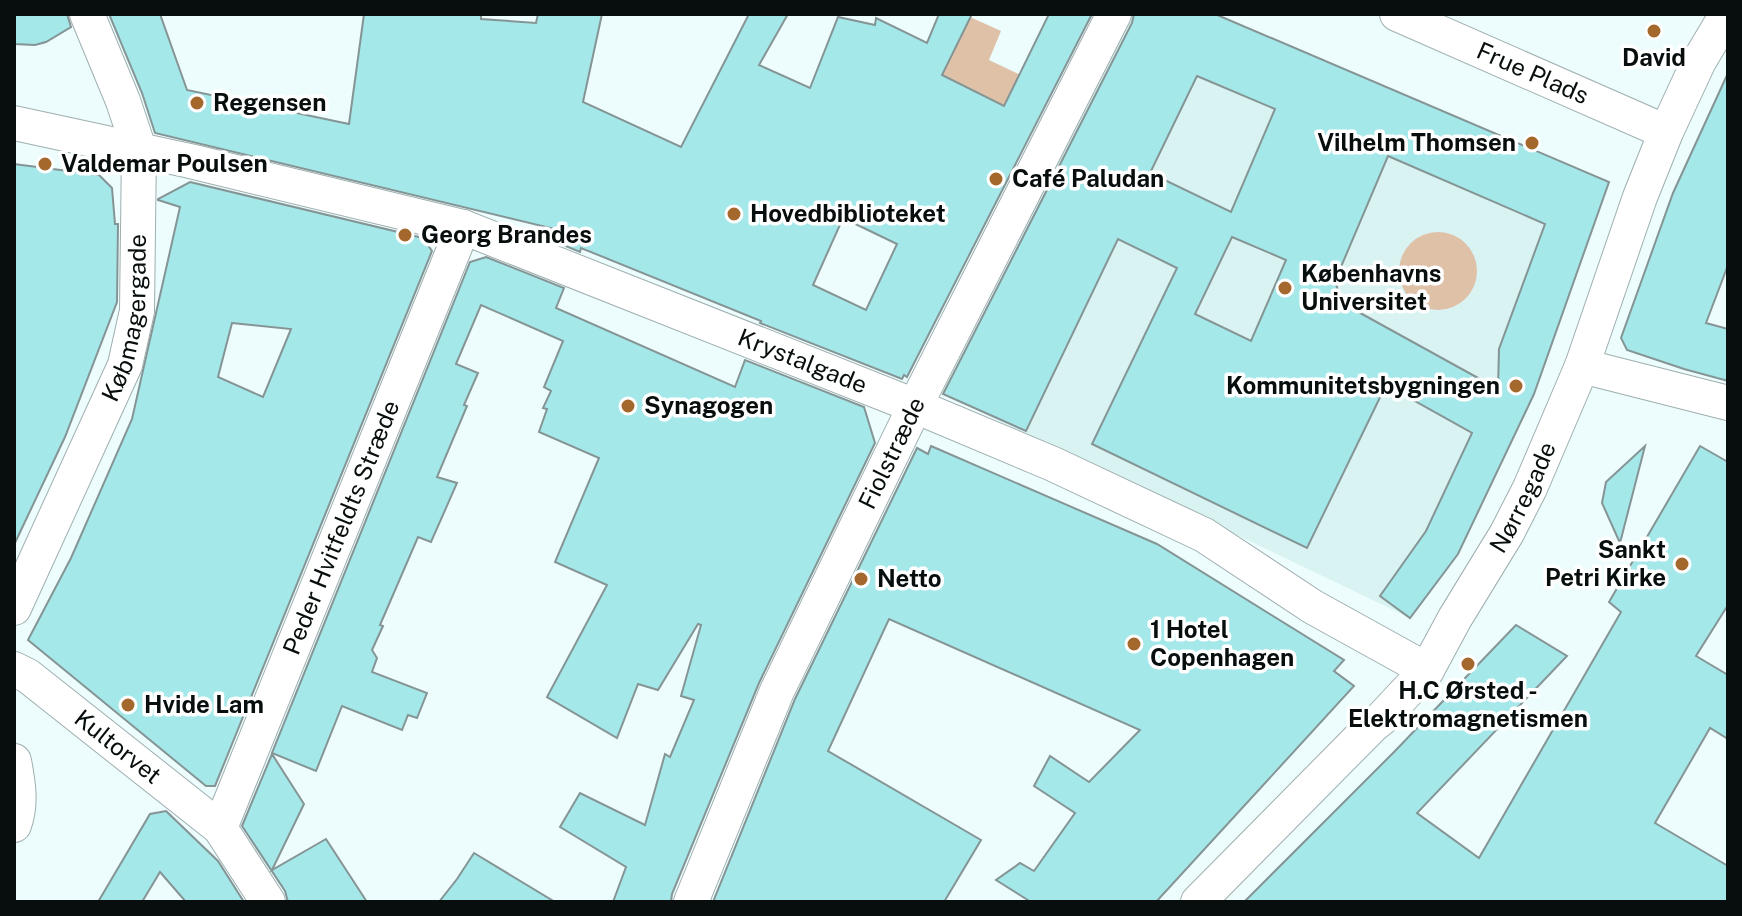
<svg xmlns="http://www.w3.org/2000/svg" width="1742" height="916" viewBox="0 0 1742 916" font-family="'Public Sans',sans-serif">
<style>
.built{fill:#d9f2f2}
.green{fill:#dfc1a7}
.building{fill:#a5e8ea;stroke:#859494;stroke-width:2;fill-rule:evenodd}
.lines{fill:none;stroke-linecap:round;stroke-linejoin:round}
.street-casing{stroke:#9faeaf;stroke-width:36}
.street{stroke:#fff;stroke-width:34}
.poi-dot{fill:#a5682c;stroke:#fff;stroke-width:3}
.labels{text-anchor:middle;stroke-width:7;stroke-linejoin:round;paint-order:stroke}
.poi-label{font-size:24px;font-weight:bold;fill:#080e0e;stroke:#fff;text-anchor:start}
.street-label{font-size:24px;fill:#080e0e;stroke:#fff}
</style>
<rect width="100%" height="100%" fill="#edfdfd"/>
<polygon class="built" points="1129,14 1215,14 1609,182 1534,394 1458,554 1410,618 945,395"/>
<g class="green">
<polygon points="970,17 1001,31 989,60 1046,87 1030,119 942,75"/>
<circle cx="1438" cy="271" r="39"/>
</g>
<g class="building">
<polygon points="14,14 67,14 71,27 46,42 35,45 14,44"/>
<path d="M 109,14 L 160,14 L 187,90 L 349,124 L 364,14 L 481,14 L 481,19 L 536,23 L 538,14 L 602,14 L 583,102 L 681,147 L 749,14 L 788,14 L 759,65 L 810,88 L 838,17 L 875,25 L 876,18 L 927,43 L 939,14 L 972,14 L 942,75 L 1004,106 L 1049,14 L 1092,14 L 907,377 L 904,375 L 902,379 L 760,323 L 761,321 L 581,248 L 580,252 L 546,238 L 567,232 L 155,133 L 142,93 ZM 843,218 L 897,244 L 866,310 L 813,285 Z"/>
<path d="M 1134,14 L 1215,14 L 1609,182 L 1534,394 L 1458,554 L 1410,618 L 1380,596 L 1426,531 L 1472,433 L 1386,385 L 1307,548 L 1092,444 L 1177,268 L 1118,239 L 1026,431 L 943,394 L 1132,23 ZM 1197,76 L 1275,109 L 1231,212 L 1150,173 ZM 1388,156 L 1545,224 L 1499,349 L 1498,389 L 1342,303 L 1335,281 ZM 1232,237 L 1286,260 L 1251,341 L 1195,314 Z"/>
<polygon points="1728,73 1728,265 1706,323 1728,329 1728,381 1684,369 1627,350 1621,338 1673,193"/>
<polygon points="14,164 99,175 112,188 115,224 118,224 117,302 65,437 14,545"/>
<path d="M 190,182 L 423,238 L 432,251 L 215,786 L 206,786 L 28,640 L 71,558 L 132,419 L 180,207 L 158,200 L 158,199 ZM 232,323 L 291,329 L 263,397 L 218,377 Z"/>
<polygon points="486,257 564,288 556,308 735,387 745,360 864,407 875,443 759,683 672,894 671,902 613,902 626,867 560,827 580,793 645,825 665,754 670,757 694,700 681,696 701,625 698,624 658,690 638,684 617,738 547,697 607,585 555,562 599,458 539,432 547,409 543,408 551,391 544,387 563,341 481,305 456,364 478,373 464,405 467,406 437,477 457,483 431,542 418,537 380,625 383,626 372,650 377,658 372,672 427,693 417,718 408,715 402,730 342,706 316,771 272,753 470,262"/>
<polygon points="931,446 1157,544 1344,660 1334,671 1354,686 1156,902 1031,902 996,880 1020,863 1034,871 1075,813 1034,786 1050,756 1089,782 1140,730 889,619 828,751 981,840 944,902 713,902 795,699 917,448 928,454"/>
<polygon points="1645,446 1620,543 1602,503 1606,482"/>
<polygon points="1700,446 1728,462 1728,605 1696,656 1728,675 1728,739 1710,728 1655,823 1728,866 1728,902 1244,902 1395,751 1516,625 1567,656 1417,813 1479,858 1621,612 1609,602"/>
<polygon points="272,754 304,804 272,870 326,839 367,902 288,902 285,891 242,826"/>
<polygon points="166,811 218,861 244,902 186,902 160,872 142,902 98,902 150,814"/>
<polygon points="474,853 555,902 439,902 457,879"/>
</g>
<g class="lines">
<g class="street-casing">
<g id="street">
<path id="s1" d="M 1397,14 L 1666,132"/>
<path id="s2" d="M 14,123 L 190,161 L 463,227 L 915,406 L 1053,464 L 1204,535 L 1313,607 L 1427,670"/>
<polyline points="1582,366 1728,403"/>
<path id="s3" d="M 14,608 L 125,365 L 137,311 L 139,149 L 123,101 L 87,14"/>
<path id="s4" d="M 14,669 L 28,676 L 220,828 L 268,902"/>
<path d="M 14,761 C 18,782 22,804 14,825"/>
<path id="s5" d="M 220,828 L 463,227"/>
<path id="s6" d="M 691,902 L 777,691 L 915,406 L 1114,14"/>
<path id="s7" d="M 1198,902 L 1372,726 L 1382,718 L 1427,670 L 1455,618 L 1507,533 L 1530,488 L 1582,366 L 1640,197 L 1666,132 L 1699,61 L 1727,14"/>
</g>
</g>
<use href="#street" class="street"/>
</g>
<g class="poi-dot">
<circle cx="1654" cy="31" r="8"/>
<circle cx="197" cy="103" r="8"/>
<circle cx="1532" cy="143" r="8"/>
<circle cx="45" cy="164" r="8"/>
<circle cx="996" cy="179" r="8"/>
<circle cx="734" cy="214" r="8"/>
<circle cx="405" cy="235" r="8"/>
<circle cx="1285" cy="288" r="8"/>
<circle cx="1516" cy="386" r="8"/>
<circle cx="628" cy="406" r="8"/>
<circle cx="1682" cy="564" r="8"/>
<circle cx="861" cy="579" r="8"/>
<circle cx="1134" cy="644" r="8"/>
<circle cx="1468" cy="664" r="8"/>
<circle cx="128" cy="705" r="8"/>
</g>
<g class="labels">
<g class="poi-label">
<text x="1654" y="66" text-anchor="middle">David</text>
<text x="213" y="111">Regensen</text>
<text x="1516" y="151" text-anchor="end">Vilhelm Thomsen</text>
<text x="61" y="172">Valdemar Poulsen</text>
<text x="1012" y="187">Café Paludan</text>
<text x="750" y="222">Hovedbiblioteket</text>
<text x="421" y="243">Georg Brandes</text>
<text x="1301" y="282">Københavns<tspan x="1301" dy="28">Universitet</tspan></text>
<text x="1500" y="394" text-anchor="end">Kommunitetsbygningen</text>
<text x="644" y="414">Synagogen</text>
<text x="1666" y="558" text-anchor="end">Sankt<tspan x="1666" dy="28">Petri Kirke</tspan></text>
<text x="877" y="587">Netto</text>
<text x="1150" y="638">1 Hotel<tspan x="1150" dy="28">Copenhagen</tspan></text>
<text x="1468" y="699" text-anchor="middle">H.C Ørsted -<tspan x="1468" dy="28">Elektromagnetismen</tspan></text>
<text x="144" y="713">Hvide Lam</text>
</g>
<g class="street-label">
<text dy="8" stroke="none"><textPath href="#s1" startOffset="148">Frue Plads</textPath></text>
<text dy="8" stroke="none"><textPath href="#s3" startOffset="314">Købmagergade</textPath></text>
<text dy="8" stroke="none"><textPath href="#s2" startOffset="826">Krystalgade</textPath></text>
<text dy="8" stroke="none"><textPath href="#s6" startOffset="492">Fiolstræde</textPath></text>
<text dy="8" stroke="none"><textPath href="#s7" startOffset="524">Nørregade</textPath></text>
<text dy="8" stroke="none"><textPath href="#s5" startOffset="324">Peder Hvitfeldts Stræde</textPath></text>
<text dy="8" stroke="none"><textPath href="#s4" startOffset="130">Kultorvet</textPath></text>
</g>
</g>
<rect width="1742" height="916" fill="none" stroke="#080e0e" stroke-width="32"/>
</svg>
